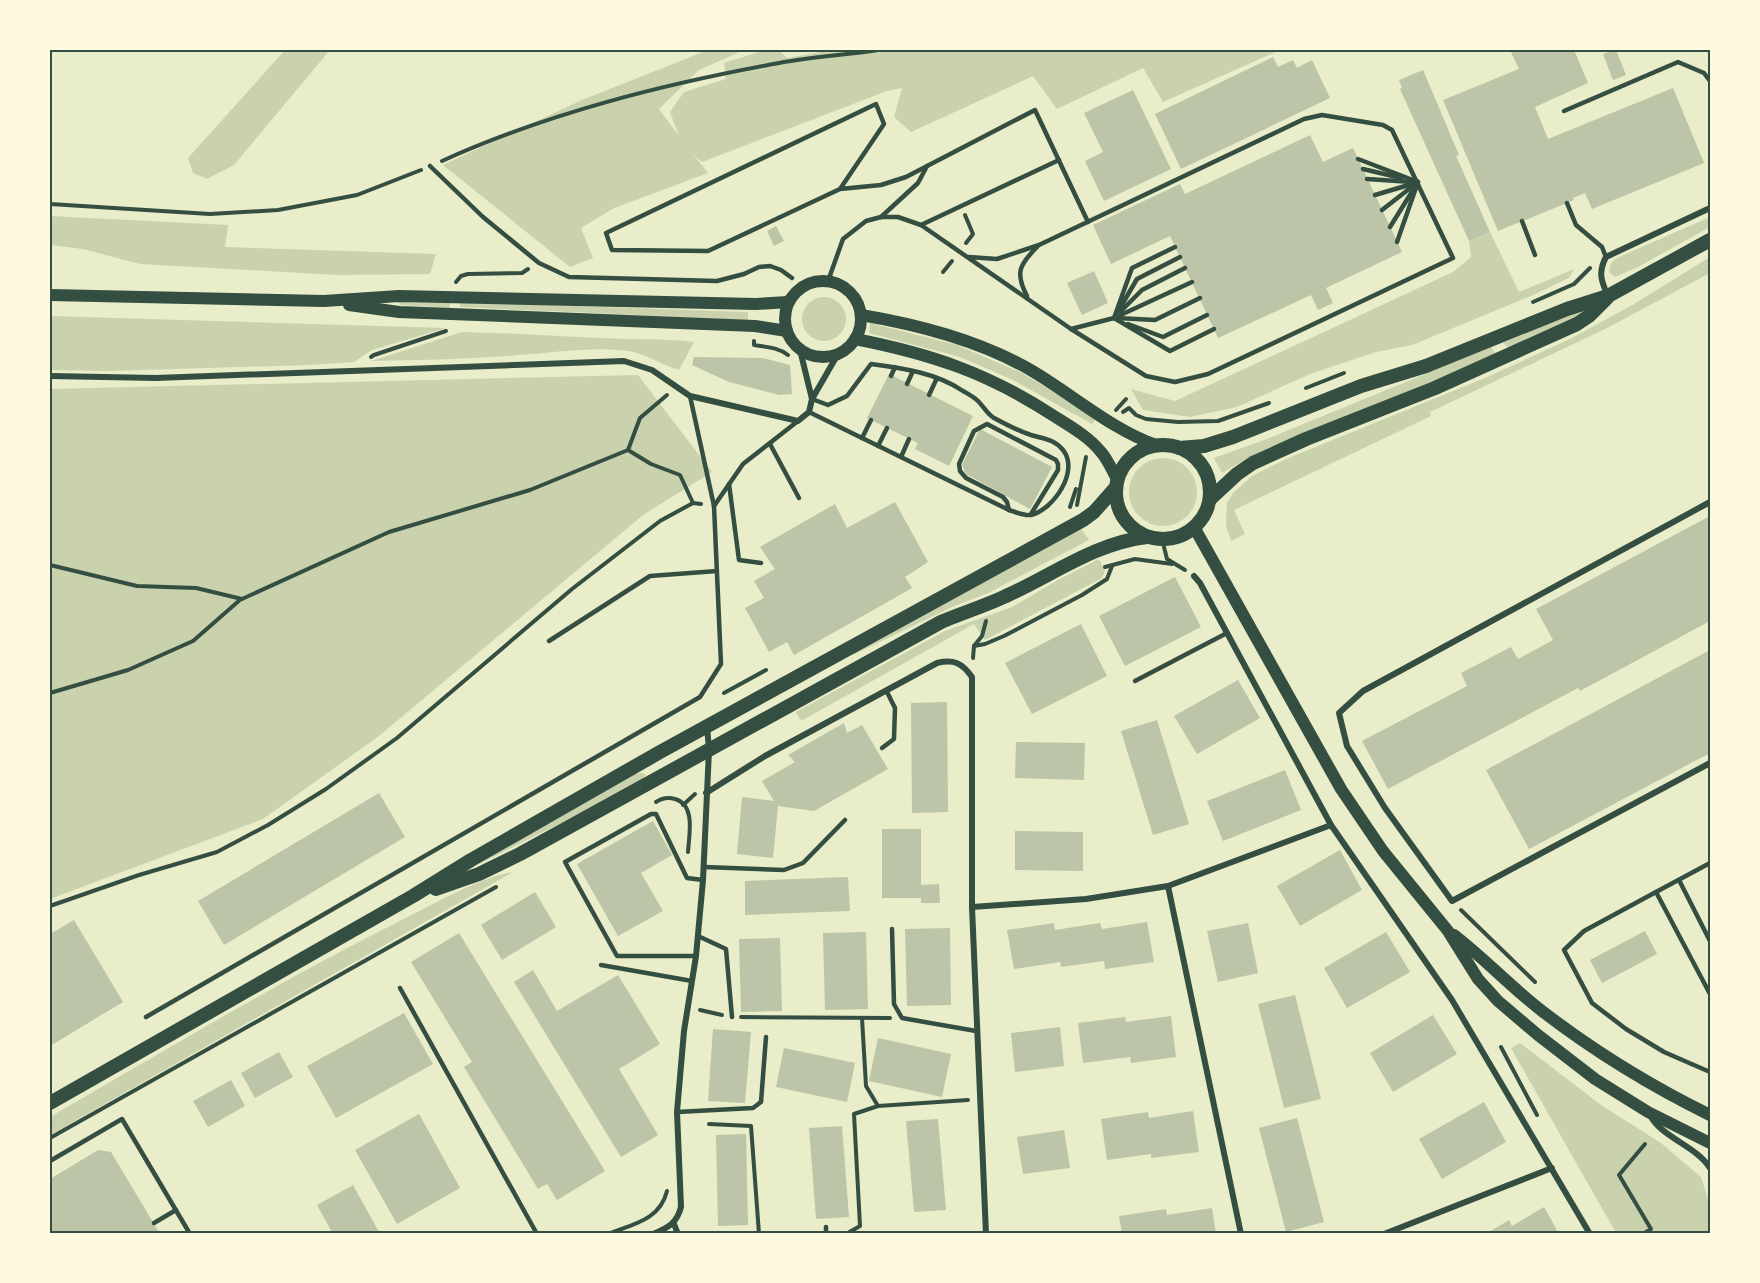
<svg xmlns="http://www.w3.org/2000/svg" width="1760" height="1283" viewBox="0 0 1760 1283" font-family="Rubik,sans-serif">
<style>
.green{fill:#cad2ad}
.building{fill:#bcc5a7}
.lines{fill:none;stroke-linecap:round;stroke-linejoin:round}
.path{stroke:#344e41;stroke-width:4}
.service{stroke:#344e41;stroke-width:4.5}
.minor{stroke:#344e41;stroke-width:6}
.secondary{stroke:#344e41;stroke-width:12}
.primary{stroke:#344e41;stroke-width:14}
.neatline{fill:none;stroke:#344e41;stroke-width:2}
</style>
<rect width="100%" height="100%" fill="#e9edc9"/>
<g class="green">
<polygon points="285,50 330,50 234,165 207,179 193,173 188,158"/>
<polygon points="708,50 744,50 699,70 659,109 679,136 670,112 684,92 726,79 724,63 766,50 779,50 787,58 832,50 1280,50 1163,102 1143,68 1057,109 1033,76 911,132 894,117 902,88 887,91 702,162 693,154 708,173 614,208 581,228 593,258 570,267 443,165 582,100"/>
<polygon points="50,216 228,225 225,247 436,254 430,274 337,275 140,264 83,249 50,245"/>
<polygon points="1710,217 1710,227 1638,267 1615,277 1609,272 1611,263 1617,258"/>
<polygon points="1490,232 1519,292 1574,269 1569,278 1531,296 1412,345 1376,352 1310,374 1237,407 1190,417 1143,410 1131,389 1175,401 1453,272 1471,257 1469,241"/>
<polygon points="1710,257 1710,273 1607,328 1430,412 1431,416 1234,510 1245,534 1231,541 1226,526 1227,503 1233,493 1252,476 1286,459 1485,378 1572,338 1634,304"/>
<circle cx="824" cy="319" r="22"/>
<polygon points="399,302 450,303 450,308 400,305"/>
<polygon points="460,302 748,312 748,320 460,307"/>
<polygon points="1583,309 1585,309 1585,313 1509,349 1503,343"/>
<polygon points="50,316 446,328 372,350 354,362 310,365 109,371 50,370"/>
<polygon points="870,323 957,345 1022,373 1097,418 1092,424 1013,380 960,357 869,333"/>
<path d="M 462,332 C 509,333 555,336 602,338 C 633,340 663,338 694,342 L 679,370 C 661,365 647,354 628,351 C 593,346 554,353 518,355 C 469,359 420,360 371,361 Z"/>
<polygon points="1491,347 1496,354 1495,356 1257,453 1222,473 1214,458 1267,439"/>
<polygon points="638,375 712,472 643,515 379,736 263,819 50,899 50,389"/>
<circle cx="1163" cy="492" r="34"/>
<polygon points="1081,528 1089,540 988,593 952,607 853,655 855,651"/>
<polygon points="1099,559 1105,571 1102,578 985,640 974,624 801,721 796,712 945,631 1012,607 1058,580"/>
<polygon points="641,773 645,774 644,779 605,801 473,867 634,774"/>
<path d="M 513,872 L 50,1135 L 50,1117 C 164,1051 278,982 396,923 C 431,906 475,879 513,872 Z"/>
<polygon points="1520,1043 1601,1105 1661,1143 1701,1177 1710,1205 1710,1233 1616,1233 1511,1048"/>
</g>
<g class="building">
<polygon points="1510,50 1574,50 1588,83 1535,107 1548,139 1673,88 1704,163 1592,209 1585,193 1573,198 1574,200 1498,231 1443,100 1519,69"/>
<polygon points="1616,50 1626,75 1613,80 1603,54"/>
<polygon points="1273,57 1278,67 1293,60 1297,68 1312,60 1330,98 1181,169 1155,114"/>
<polygon points="1423,70 1459,155 1456,156 1490,232 1469,241 1400,89 1402,88 1399,80"/>
<polygon points="1133,90 1171,169 1104,201 1085,161 1103,152 1084,113"/>
<polygon points="1310,135 1323,162 1353,148 1402,252 1326,288 1333,303 1318,310 1311,295 1218,338 1170,236 1111,264 1093,225 1180,184 1185,194"/>
<polygon points="776,226 784,241 774,246 767,231"/>
<polygon points="1094,271 1108,303 1082,315 1067,283"/>
<polygon points="694,357 763,358 790,365 792,394 779,395 729,382 692,365"/>
<polygon points="889,374 973,416 949,466 915,449 918,443 867,418"/>
<polygon points="980,429 1052,467 1030,509 966,474 962,465"/>
<polygon points="895,502 928,562 905,577 912,588 794,655 787,642 769,652 745,608 764,598 754,581 775,569 760,547 835,504 847,528"/>
<polygon points="1710,516 1710,621 1580,691 1578,688 1388,789 1362,741 1467,686 1461,673 1511,647 1518,659 1553,640 1536,609"/>
<polygon points="1175,577 1201,627 1125,666 1099,616"/>
<polygon points="1081,624 1107,676 1032,714 1005,663"/>
<polygon points="1710,650 1710,753 1529,849 1486,770"/>
<polygon points="1238,680 1260,718 1197,754 1174,716"/>
<polygon points="947,702 948,812 912,813 911,703"/>
<polygon points="1157,720 1189,824 1153,835 1121,731"/>
<polygon points="844,723 847,733 862,725 888,769 814,811 778,806 773,858 737,854 742,797 774,801 762,781 795,762 788,755"/>
<polygon points="1016,742 1085,743 1084,780 1015,778"/>
<polygon points="1285,770 1301,810 1223,841 1207,801"/>
<polygon points="379,793 405,837 224,945 198,901"/>
<polygon points="653,821 672,855 641,873 663,911 618,936 577,864"/>
<polygon points="882,829 921,829 921,885 939,884 940,903 921,903 921,898 882,898"/>
<polygon points="1015,831 1083,832 1083,871 1015,870"/>
<polygon points="1340,850 1362,890 1300,926 1277,886"/>
<polygon points="848,877 850,911 745,915 745,881"/>
<polygon points="535,892 556,927 502,960 481,925"/>
<polygon points="74,920 123,1002 50,1046 50,934"/>
<polygon points="1147,922 1154,962 1105,969 1104,961 1061,967 1060,962 1014,969 1007,930 1054,923 1055,930 1100,923 1102,929"/>
<polygon points="1248,923 1258,973 1218,982 1207,931"/>
<polygon points="950,928 951,1005 907,1006 905,929"/>
<polygon points="1645,931 1657,954 1602,983 1590,960"/>
<polygon points="866,932 868,1009 825,1010 823,933"/>
<polygon points="1386,932 1410,972 1347,1008 1324,968"/>
<polygon points="459,933 605,1171 557,1200 547,1184 538,1189 464,1067 472,1062 411,962"/>
<polygon points="780,938 782,1011 741,1012 739,939"/>
<polygon points="533,970 557,1011 618,975 660,1044 619,1069 658,1135 621,1157 514,982"/>
<polygon points="1295,995 1321,1099 1284,1108 1258,1004"/>
<polygon points="404,1013 433,1064 336,1118 307,1066"/>
<polygon points="1433,1015 1457,1054 1393,1092 1370,1053"/>
<polygon points="1171,1016 1176,1057 1131,1063 1130,1057 1083,1063 1078,1023 1125,1017 1126,1022"/>
<polygon points="1060,1027 1064,1066 1015,1072 1011,1033"/>
<polygon points="713,1029 751,1032 745,1103 708,1101"/>
<polygon points="878,1038 951,1054 942,1097 869,1081"/>
<polygon points="784,1048 855,1063 847,1102 776,1087"/>
<polygon points="279,1052 293,1077 255,1098 241,1073"/>
<polygon points="231,1080 245,1106 208,1127 193,1101"/>
<polygon points="1484,1102 1506,1142 1442,1179 1419,1139"/>
<polygon points="1193,1111 1199,1152 1151,1158 1151,1154 1107,1160 1101,1119 1148,1112 1149,1118"/>
<polygon points="419,1114 460,1188 397,1224 355,1150"/>
<polygon points="1297,1118 1324,1222 1286,1232 1259,1128"/>
<polygon points="938,1119 946,1210 914,1212 906,1121"/>
<polygon points="842,1126 849,1217 816,1219 809,1128"/>
<polygon points="1064,1130 1070,1168 1023,1174 1017,1137"/>
<polygon points="746,1134 748,1225 718,1226 716,1135"/>
<polygon points="98,1150 111,1152 160,1234 50,1234 50,1179"/>
<polygon points="353,1185 380,1234 333,1234 317,1205"/>
<polygon points="1544,1207 1559,1234 1486,1234 1509,1220 1512,1226"/>
<polygon points="1212,1208 1216,1234 1122,1234 1119,1216 1166,1209 1167,1215"/>
</g>
<g class="lines">
<g class="path">
<path d="M 442,161 C 548,113 664,84 779,63 C 811,57 845,55 878,50"/>
<polyline points="50,204 210,214 278,210 357,195 421,170"/>
<polyline points="965,215 973,234 966,243"/>
<polyline points="943,272 952,261"/>
<polyline points="456,282 461,276 468,274 522,273 528,269"/>
<polyline points="1533,302 1574,284 1590,268"/>
<path d="M 754,341 L 754,345 C 766,347 778,347 788,355"/>
<polyline points="371,357 374,355 446,331"/>
<polyline points="1306,388 1344,373"/>
<polyline points="1116,410 1126,399"/>
<polyline points="1123,412 1129,408 1136,415 1146,419 1178,422 1218,421 1269,403"/>
<polyline points="628,450 651,464 680,475 693,503"/>
<polyline points="1077,505 1086,457"/>
<polyline points="1070,507 1076,489"/>
<polyline points="1163,543 1167,559 1185,570"/>
<polyline points="50,565 137,586 196,588 242,599 389,532 530,490 628,450 640,418 667,395"/>
<polyline points="1105,567 1135,559 1172,564"/>
<polyline points="974,646 985,644 1004,636 1082,595 1107,579 1112,566"/>
<polyline points="973,658 974,646 982,636 986,621"/>
<polyline points="50,693 128,670 193,641 241,599"/>
<polyline points="724,693 766,670"/>
<path d="M 656,802 C 662,798 668,797 675,799 C 696,805 689,835 688,852"/>
<polyline points="683,805 695,794"/>
<polyline points="50,906 139,875 217,852 268,825 326,789 397,738 572,589 660,521 693,503 701,504"/>
<polyline points="1461,910 1535,982"/>
<polyline points="700,1010 722,1015"/>
<polyline points="741,1017 890,1018"/>
<polyline points="862,1018 866,1086 878,1106 968,1100"/>
<polyline points="1501,1047 1537,1115"/>
<polyline points="709,1124 751,1126 759,1234"/>
<polyline points="50,1138 496,887"/>
<path d="M 608,1234 C 633,1224 660,1220 667,1191"/>
<polyline points="846,1234 860,1226 854,1114 878,1106"/>
<polyline points="1643,1234 1651,1229 1619,1175 1645,1144"/>
</g>
<g class="service">
<polyline points="1564,111 1678,62 1704,73 1710,81"/>
<polyline points="1358,159 1418,182"/>
<polyline points="430,166 483,217 539,263 569,277 717,281 744,274 759,267 770,266 781,270 792,278"/>
<polyline points="1363,169 1401,178"/>
<polyline points="1367,179 1412,182"/>
<polyline points="840,189 884,124 876,104 606,233 612,250 708,251 840,189 881,185 906,177 1035,110 1088,222"/>
<polyline points="1375,195 1412,184"/>
<polyline points="1567,203 1576,225 1602,247 1606,257"/>
<polyline points="1382,210 1418,182"/>
<polyline points="881,217 918,183 927,166"/>
<polyline points="1522,221 1535,255"/>
<polyline points="921,225 1059,160"/>
<polyline points="1390,227 1413,190"/>
<polyline points="1397,242 1418,182"/>
<polyline points="828,281 843,239 866,221 881,217 898,217 921,225 1071,329 1146,376 1175,382 1208,374 1453,258 1392,130 1383,125 1322,115 1304,119 1039,245 997,259 969,257"/>
<path d="M 1027,296 C 1015,273 1019,265 1037,247"/>
<polyline points="1120,308 1137,279 1180,257"/>
<polyline points="1120,312 1142,290 1185,268"/>
<polyline points="1114,318 1170,351 1214,329"/>
<polyline points="1114,318 1132,268 1175,247"/>
<polyline points="1117,318 1155,320 1200,298"/>
<polyline points="1128,324 1163,337 1207,315"/>
<polyline points="1071,329 1114,318 1192,282"/>
<polyline points="891,376 895,367"/>
<polyline points="907,384 913,371"/>
<polyline points="929,395 937,378"/>
<path d="M 809,412 L 1009,510 C 1015,512 1024,516 1031,515 C 1053,510 1080,471 1063,450 C 1054,439 1044,439 1031,435 C 1019,431 1005,424 994,418 C 987,414 984,407 978,401 C 974,397 968,394 963,391 C 937,373 902,368 871,364 L 847,396 L 828,405 L 812,399"/>
<polyline points="862,438 871,420"/>
<polyline points="770,444 799,498"/>
<polyline points="878,446 887,428"/>
<polyline points="901,457 909,439"/>
<polyline points="729,484 739,560 761,563"/>
<polyline points="714,506 743,464 798,421"/>
<polyline points="1009,510 1007,502 1003,497 966,478 960,471 959,464 974,431 987,424 1056,460 1058,464 1058,470 1031,514"/>
<polyline points="549,641 650,576 717,571"/>
<polyline points="1135,681 1227,633"/>
<polyline points="882,748 894,739 895,708 886,690"/>
<polyline points="704,867 784,870 803,863 845,820"/>
<polyline points="1679,880 1710,941"/>
<polyline points="1656,892 1710,863"/>
<polyline points="892,929 894,1004 902,1018 976,1031"/>
<polyline points="698,936 726,949 732,1017"/>
<polyline points="696,956 617,956 565,862 651,814 656,814 687,878 703,880"/>
<polyline points="601,965 692,981"/>
<polyline points="400,988 537,1234"/>
<polyline points="1710,994 1656,892 1584,931 1564,950 1592,1003 1626,1029 1664,1052 1710,1072"/>
<polyline points="146,1017 700,697 721,664 714,506 690,396"/>
<polyline points="677,1112 753,1108 761,1102 766,1037"/>
<polyline points="50,1161 122,1119 190,1234"/>
<polyline points="154,1223 176,1210"/>
<polyline points="826,1227 826,1234"/>
</g>
<g class="minor">
<path d="M 1608,296 C 1601,281 1598,272 1606,257 L 1710,208"/>
<polyline points="800,350 812,399"/>
<polyline points="50,376 156,378 624,361 652,370 690,396 798,421 809,412 812,399 838,354"/>
<polyline points="1710,502 1363,691 1339,713 1347,746 1385,808 1452,901 1710,763"/>
<polyline points="1194,576 1200,583 1331,825 1452,1000 1590,1234"/>
<path d="M 706,793 L 765,756 L 937,663 C 954,659 962,663 972,677 L 972,907 L 986,1234"/>
<polyline points="1168,886 1241,1234"/>
<polyline points="972,907 1086,899 1168,886 1331,825"/>
<path d="M 1650,1115 C 1662,1138 1695,1145 1710,1168"/>
<polyline points="674,1224 678,1234"/>
<path d="M 653,1234 C 668,1228 677,1223 681,1207 L 677,1112 L 684,1031 L 696,956 L 703,880 L 709,750 L 707,726"/>
<polyline points="1384,1234 1552,1168"/>
</g>
<g class="secondary">
<circle cx="823" cy="319" r="38"/>
<polyline points="50,295 324,301 399,296 756,304 788,302"/>
<polyline points="349,305 399,312 755,326 787,331"/>
<path d="M 861,315 C 921,325 982,341 1034,372 C 1074,396 1113,430 1156,445"/>
<path d="M 855,339 C 932,354 988,373 1054,416 C 1070,426 1089,437 1101,452 C 1108,460 1112,470 1117,479"/>
<polyline points="1194,527 1341,789 1383,851 1448,931 1478,979 1498,1001 1538,1035 1595,1079 1648,1112 1710,1143"/>
<path d="M 1454,935 C 1485,959 1511,987 1542,1011 C 1594,1051 1651,1086 1710,1115"/>
</g>
<g class="primary">
<circle cx="1163" cy="492" r="47"/>
<polyline points="1179,448 1204,446 1233,437 1361,386 1426,366 1567,309 1608,296 1710,240"/>
<polyline points="1210,499 1237,474 1253,463 1306,439 1435,388 1577,324 1589,316 1607,298"/>
<path d="M 436,889 L 479,874 L 520,854 L 941,622 C 962,613 985,606 1006,596 C 1053,575 1095,543 1147,537"/>
<polyline points="50,1103 413,896 471,860 660,752 1083,520 1094,512 1116,487"/>
</g>
</g>
<rect width="1760" height="1283" fill="none" stroke="#fefae0" stroke-width="102"/>
<rect x="51" y="51" width="1658" height="1181" class="neatline"/>
</svg>
